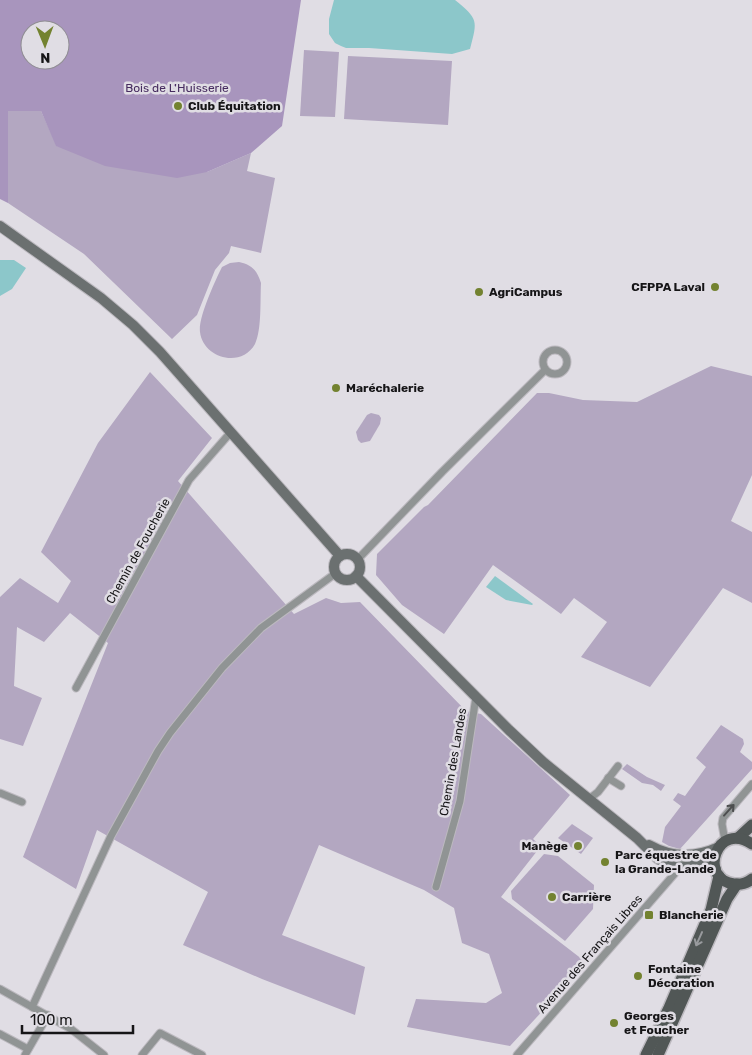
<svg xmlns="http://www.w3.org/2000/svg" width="752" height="1055" viewBox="0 0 752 1055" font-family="Rubik,sans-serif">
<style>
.green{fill:#b3a7c1}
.forest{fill:#a895bd;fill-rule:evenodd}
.water{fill:#8cc7ca}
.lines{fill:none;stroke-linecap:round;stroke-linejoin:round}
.street-casing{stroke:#bcb9bf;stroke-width:9}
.secondary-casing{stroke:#bcb9bf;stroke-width:12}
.primary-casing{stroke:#bcb9bf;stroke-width:14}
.street{stroke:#909494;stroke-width:7}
.secondary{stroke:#6b7070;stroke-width:10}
.primary{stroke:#515756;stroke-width:11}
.oneway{stroke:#4d4e4f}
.oneway2{stroke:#989a9d}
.poi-dot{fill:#738230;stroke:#e0dde4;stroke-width:2}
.labels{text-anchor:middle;stroke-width:5;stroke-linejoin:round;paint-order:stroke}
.park-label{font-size:12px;fill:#472c60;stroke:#e0dde4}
.poi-label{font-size:12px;font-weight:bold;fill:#161517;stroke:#e0dde4;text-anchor:start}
.street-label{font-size:12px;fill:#161517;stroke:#e0dde4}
</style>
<rect width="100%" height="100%" fill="#e0dde4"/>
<g class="green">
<polygon points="304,50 339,52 335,117 300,116"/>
<polygon points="348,56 452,61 448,125 344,119"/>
<polygon points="8,111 41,111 57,146 207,172 251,153 247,171 275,178 261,253 231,246 229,253 215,270 197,315 172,339 84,254 8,203"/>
<path d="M 239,262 C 252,265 257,270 261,283 C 260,300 262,329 255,344 C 241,369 203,358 200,332 C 198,318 215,281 222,267 L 230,263 Z"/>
<polygon points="711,366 752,376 752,475 731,521 752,532 752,603 723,588 650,687 581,657 607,622 574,598 561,614 493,565 444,634 402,605 376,575 377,554 424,507 428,505 537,393 549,393 583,400 637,402"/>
<polygon points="150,372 212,438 178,481 294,614 326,598 341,603 360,602 466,711 481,714 570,795 533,839 541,846 501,897 587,963 510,1046 407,1027 416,999 486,1003 502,993 489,954 462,943 454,908 424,890 319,845 282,935 365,967 355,1015 262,979 183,945 208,892 97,830 76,889 23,857 108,643 70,613 44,642 17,627 14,686 42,698 23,746 0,739 0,597 20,578 58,603 71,581 41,552 98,443"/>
<polygon points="371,413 379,415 381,418 380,424 370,441 361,443 358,440 356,432 367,415"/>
<polygon points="721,725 743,739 744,744 740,752 752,762 752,769 680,849 669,846 662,842 665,827 681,806 673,800 678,793 685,796 706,767 696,758"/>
<polygon points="627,764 647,777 665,785 661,791 653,785 642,783 622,769"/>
<polygon points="572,824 593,838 581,854 558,838"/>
<polygon points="544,854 558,856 594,885 593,909 565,941 512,899 511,891"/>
</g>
<path class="forest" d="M 0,0 L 301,0 L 282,126 L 251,153 L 207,172 L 177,178 L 105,166 L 56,146 L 41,111 L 8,111 L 8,203 L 0,199 ZM 30,30 L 60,30 L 60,60 L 30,60 Z"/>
<g class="water">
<path d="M 334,0 L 455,0 C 478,19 478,20 470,49 L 452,54 L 369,48 L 346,48 L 341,46 L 335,43 L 329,34 L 329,19 Z"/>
<polygon points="0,260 14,260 26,268 12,289 0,296"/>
<polygon points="495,576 533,604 532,605 506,600 486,587"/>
</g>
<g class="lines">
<g class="street-casing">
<g id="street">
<circle cx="555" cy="362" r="12"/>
<polyline points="358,559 442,472 545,370"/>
<polyline points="76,688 189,480 231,432"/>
<polyline points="608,778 621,786"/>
<polyline points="0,793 22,802"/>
<polyline points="589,799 598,792 618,766"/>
<polyline points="725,841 722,824 723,818 752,784"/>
<polyline points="436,887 460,801 476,697"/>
<polyline points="0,989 71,1029 104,1055"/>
<polyline points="32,1007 111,836 158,751 170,733 222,668 261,628 336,573"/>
<polyline points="0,1034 28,1049"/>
<polyline points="25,1055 48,1015"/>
<polyline points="142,1055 160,1033 202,1055"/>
<polyline points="517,1055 677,871 680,864 692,859 696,854"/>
</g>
</g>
<g class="secondary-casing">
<g id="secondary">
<polyline points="0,226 101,298 133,325 160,352 340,556"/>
<circle cx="347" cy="567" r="13"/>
<polyline points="356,576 509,730 543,762 637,838 657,858 667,865 679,868 701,864 716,869"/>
<path d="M 649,845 C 672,858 695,858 719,847"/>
</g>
</g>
<g class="primary-casing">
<g id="primary">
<polyline points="738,838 752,825"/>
<path d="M 752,844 C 717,820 697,879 734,884 C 741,885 747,883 752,879"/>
<polyline points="646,1055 669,1008 711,910 719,876"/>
<polyline points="658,1055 727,899 737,884"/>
</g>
</g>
<use href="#street" class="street"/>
<use href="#secondary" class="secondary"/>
<use href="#primary" class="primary"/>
</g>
<defs><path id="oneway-shaft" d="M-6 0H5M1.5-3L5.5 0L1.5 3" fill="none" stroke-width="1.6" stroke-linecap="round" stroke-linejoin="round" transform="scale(1.25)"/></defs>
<use class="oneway" href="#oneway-shaft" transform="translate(729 810) rotate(-48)"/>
<use class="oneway2" href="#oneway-shaft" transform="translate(699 939) rotate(114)"/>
<g class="poi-dot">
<circle cx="178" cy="106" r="5"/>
<circle cx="715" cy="287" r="5"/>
<circle cx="479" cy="292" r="5"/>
<circle cx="336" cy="388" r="5"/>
<circle cx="578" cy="846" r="5"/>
<circle cx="605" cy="862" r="5"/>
<circle cx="552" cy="897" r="5"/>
<rect x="644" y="910" width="10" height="10" rx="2.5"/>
<circle cx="638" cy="976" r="5"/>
<circle cx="614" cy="1023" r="5"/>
</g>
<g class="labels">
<g class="park-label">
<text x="177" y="92">Bois de L'Huisserie</text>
</g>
<g class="poi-label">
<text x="188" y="110">Club Équitation</text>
<text x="705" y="291" text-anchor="end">CFPPA Laval</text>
<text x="489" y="296">AgriCampus</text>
<text x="346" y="392">Maréchalerie</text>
<text x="568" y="850" text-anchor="end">Manège</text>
<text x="615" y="859">Parc équestre de<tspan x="615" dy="14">la Grande-Lande</tspan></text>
<text x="562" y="901">Carrière</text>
<text x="659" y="919">Blancherie</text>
<text x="648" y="973">Fontaine<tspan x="648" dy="14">Décoration</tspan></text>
<text x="624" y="1020">Georges<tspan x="624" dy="14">et Foucher</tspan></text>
</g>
<g class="street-label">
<text transform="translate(138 551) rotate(-61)" y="4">Chemin de Foucherie</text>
<text transform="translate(453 762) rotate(-80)" y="4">Chemin des Landes</text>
<text transform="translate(590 954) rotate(-49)" y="4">Avenue des Français Libres</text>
</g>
</g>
<g transform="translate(45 45) rotate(179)"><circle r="24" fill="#e0dde4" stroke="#8f8d92"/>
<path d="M0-4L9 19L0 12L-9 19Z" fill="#738230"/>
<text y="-8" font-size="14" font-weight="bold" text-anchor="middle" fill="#161517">N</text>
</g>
<path d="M22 1025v8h111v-8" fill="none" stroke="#161517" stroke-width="2.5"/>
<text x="30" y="1025" font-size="15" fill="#161517" stroke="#e0dde4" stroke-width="4" paint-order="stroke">100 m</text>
</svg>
